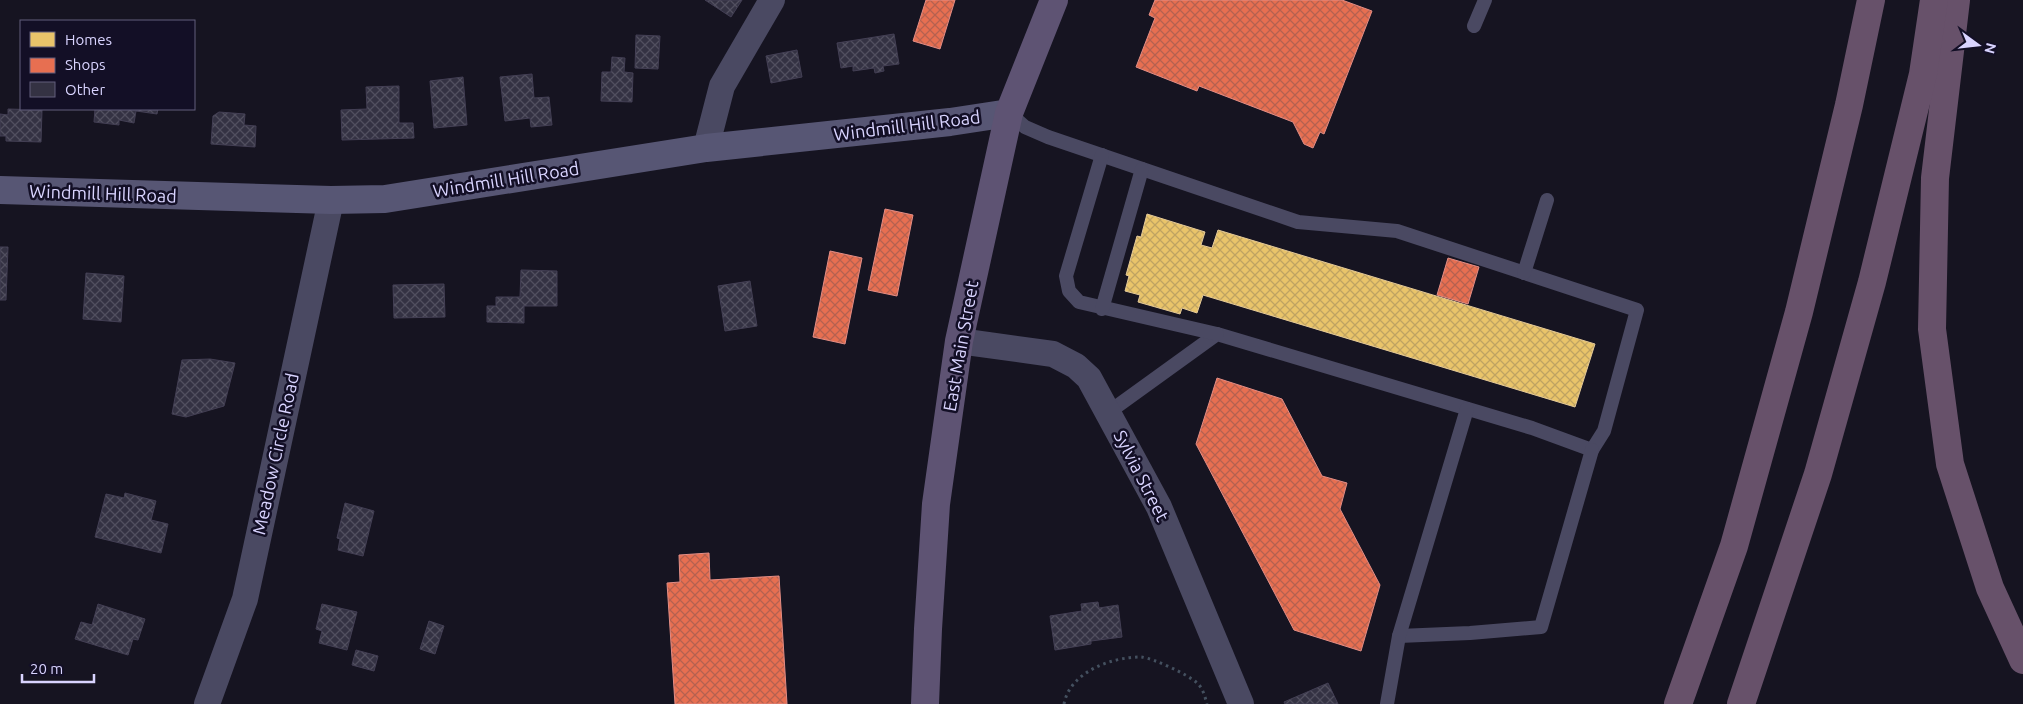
<svg xmlns="http://www.w3.org/2000/svg" width="2023" height="704" viewBox="0 0 2023 704" font-family="Ubuntu,sans-serif">
<style>
.homes{fill:url(#homes-cross-hatch);stroke:#e4c997}
.shops{fill:url(#shops-cross-hatch);stroke:#e38d85}
.building{fill:url(#building-cross-hatch);stroke:#433f54}
.lines{fill:none;stroke-linecap:round;stroke-linejoin:round}
.path{stroke:#44505f;stroke-width:3;stroke-dasharray:2.5 4;stroke-linecap:butt}
.lane{stroke:#4a4962;stroke-width:14}
.street{stroke:#4a4962;stroke-width:26}
.secondary{stroke:#575674;stroke-width:28}
.primary{stroke:#5e5373;stroke-width:28}
.highway{stroke:#67516a;stroke-width:28}
.labels{text-anchor:middle;stroke-width:5;stroke-linejoin:round;paint-order:stroke}
.street-label{font-size:18px;fill:#d9d4ff;stroke:#130f26}
</style>
<defs>
<pattern id="homes-cross-hatch" width="8" height="8" patternUnits="userSpaceOnUse" patternTransform="scale(1.25)"><rect width="8" height="8" fill="#e9c46a"/><path d="M0 0l8 8M0 8l8-8" fill="none" stroke="#bfa362"/></pattern>
<pattern id="shops-cross-hatch" width="8" height="8" patternUnits="userSpaceOnUse" patternTransform="scale(1.25)"><rect width="8" height="8" fill="#e76f51"/><path d="M0 0l8 8M0 8l8-8" fill="none" stroke="#b56150"/></pattern>
<pattern id="building-cross-hatch" width="8" height="8" patternUnits="userSpaceOnUse" patternTransform="scale(1.25)"><rect width="8" height="8" fill="#343243"/><path d="M0 0l8 8M0 8l8-8" fill="none" stroke="#514f5f"/></pattern>
</defs>
<rect width="100%" height="100%" fill="#161421"/>
<polygon class="homes" points="1147,214 1205,232 1201,245 1212,248 1218,230 1595,344 1575,407 1203,295 1197,313 1182,308 1180,314 1138,302 1140,295 1125,291 1129,276 1126,275 1137,236 1141,237"/>
<g class="shops">
<polygon points="926,0 955,0 940,49 913,41"/>
<polygon points="1155,0 1342,0 1372,11 1324,134 1320,132 1313,148 1304,144 1293,122 1199,86 1197,91 1136,67 1155,18 1149,15"/>
<polygon points="885,209 913,215 897,296 868,290"/>
<polygon points="830,251 862,258 845,344 813,337"/>
<polygon points="1448,258 1479,267 1468,304 1437,295"/>
<polygon points="1217,378 1282,399 1322,476 1347,483 1340,509 1380,585 1361,651 1294,630 1196,444"/>
<polygon points="709,553 710,580 779,576 787,704 675,704 667,583 680,582 679,555"/>
</g>
<g class="building">
<polygon points="705,0 742,0 731,17"/>
<polygon points="894,34 899,64 883,66 884,71 875,73 874,68 853,71 853,66 841,68 837,43"/>
<polygon points="636,35 660,36 658,69 635,68"/>
<polygon points="797,50 802,77 771,83 766,56"/>
<polygon points="612,57 625,58 624,72 633,73 632,102 601,101 602,72 611,72"/>
<polygon points="532,74 534,98 549,97 552,125 531,127 530,118 505,121 500,77"/>
<polygon points="463,77 467,125 434,128 430,81"/>
<polygon points="399,86 399,123 413,123 414,138 342,140 341,110 367,109 366,87"/>
<polygon points="8,109 42,110 41,142 6,141 6,136 0,136 0,114 8,115"/>
<polygon points="95,109 158,109 157,114 136,111 134,123 119,120 119,125 94,122"/>
<polygon points="219,112 245,114 244,125 256,126 255,147 211,144 213,116"/>
<polygon points="0,247 8,247 6,300 0,300"/>
<polygon points="521,270 557,271 557,306 524,306 524,323 487,322 487,306 496,306 496,297 520,297"/>
<polygon points="86,273 124,276 121,322 83,319"/>
<polygon points="750,281 757,326 725,331 718,286"/>
<polygon points="444,284 445,317 394,318 393,285"/>
<polygon points="210,359 235,363 224,406 186,417 172,414 182,360"/>
<polygon points="125,493 156,501 151,520 168,524 161,553 95,537 106,494 124,498"/>
<polygon points="345,503 374,511 363,556 338,550 340,539 337,538"/>
<polygon points="1098,602 1099,608 1118,605 1122,637 1091,641 1091,644 1055,650 1050,616 1082,611 1081,604"/>
<polygon points="98,604 145,619 138,640 133,639 128,655 75,639 81,622 92,625"/>
<polygon points="322,604 357,612 347,650 319,643 322,631 316,629"/>
<polygon points="429,621 444,626 435,654 420,649"/>
<polygon points="356,650 378,656 374,671 352,665"/>
<polygon points="1328,683 1338,704 1285,704 1284,702"/>
</g>
<g class="lines">
<path class="path" d="M 1064,704 C 1070,672 1111,657 1141,657 C 1153,658 1189,675 1197,683 C 1203,688 1205,697 1207,704"/>
<g class="lane">
<polyline points="1474,26 1485,0"/>
<polyline points="1009,113 1025,127 1048,137 1298,222 1397,231 1637,310 1604,431 1592,450 1532,428 1217,334 1109,412"/>
<polyline points="1102,155 1066,276 1069,291 1079,302 1217,334"/>
<polyline points="1524,273 1547,200"/>
<polyline points="1102,309 1142,169"/>
<polyline points="1399,636 1470,633 1541,627 1592,450"/>
<polyline points="1387,704 1399,636 1467,409"/>
</g>
<g class="street">
<polyline points="706,148 722,86 772,0"/>
<polyline points="959,341 1053,354 1076,366 1089,378 1159,507 1241,704"/>
<polyline points="207,704 245,599 331,200"/>
</g>
<polyline class="secondary" points="0,190 331,200 385,199 706,148 950,122 1009,113"/>
<polyline class="primary" points="925,704 928,629 936,504 959,341 1009,113 1054,0"/>
<g class="highway">
<polyline points="1956,0 1935,178 1932,329 1950,464 1990,588 2023,660"/>
<polyline points="1678,704 1734,546 1799,312 1849,105 1871,0"/>
<polyline points="1741,704 1818,474 1872,282 1923,74 1934,0"/>
</g>
</g>
<g class="labels">
<g class="street-label">
<text transform="translate(907 126) rotate(-7)" y="6">Windmill Hill Road</text>
<text transform="translate(506 180) rotate(-9)" y="6">Windmill Hill Road</text>
<text transform="translate(103 194) rotate(2)" y="6">Windmill Hill Road</text>
<text transform="translate(961 346) rotate(-80)" y="6">East Main Street</text>
<text transform="translate(276 454) rotate(-78)" y="6">Meadow Circle Road</text>
<text transform="translate(1141 476) rotate(63)" y="6">Sylvia Street</text>
</g>
</g>
<rect x="20" y="20" width="175" height="90" fill="#130f26" stroke="#625e7d"/>
<rect x="30" y="32" width="25" height="15" fill="#e9c46a" stroke="#625e7d"/>
<text x="65" y="45" font-size="15" fill="#d9d4ff">Homes</text>
<rect x="30" y="58" width="25" height="15" fill="#e76f51" stroke="#625e7d"/>
<text x="65" y="70" font-size="15" fill="#d9d4ff">Shops</text>
<rect x="30" y="82" width="25" height="15" fill="#343243" stroke="#625e7d"/>
<text x="65" y="95" font-size="15" fill="#d9d4ff">Other</text>
<g transform="translate(1978 45) rotate(105)" stroke="#130f26" stroke-width="4" paint-order="stroke">
<path d="M0-4L9 19L0 12L-9 19Z" fill="#d9d4ff"/>
<text y="-8" font-size="14" font-weight="bold" text-anchor="middle" fill="#d9d4ff">N</text>
</g>
<path d="M22 674v8h72v-8" fill="none" stroke="#d9d4ff" stroke-width="2.5"/>
<text x="30" y="674" font-size="15" fill="#d9d4ff" stroke="#130f26" stroke-width="4" paint-order="stroke">20 m</text>
</svg>
